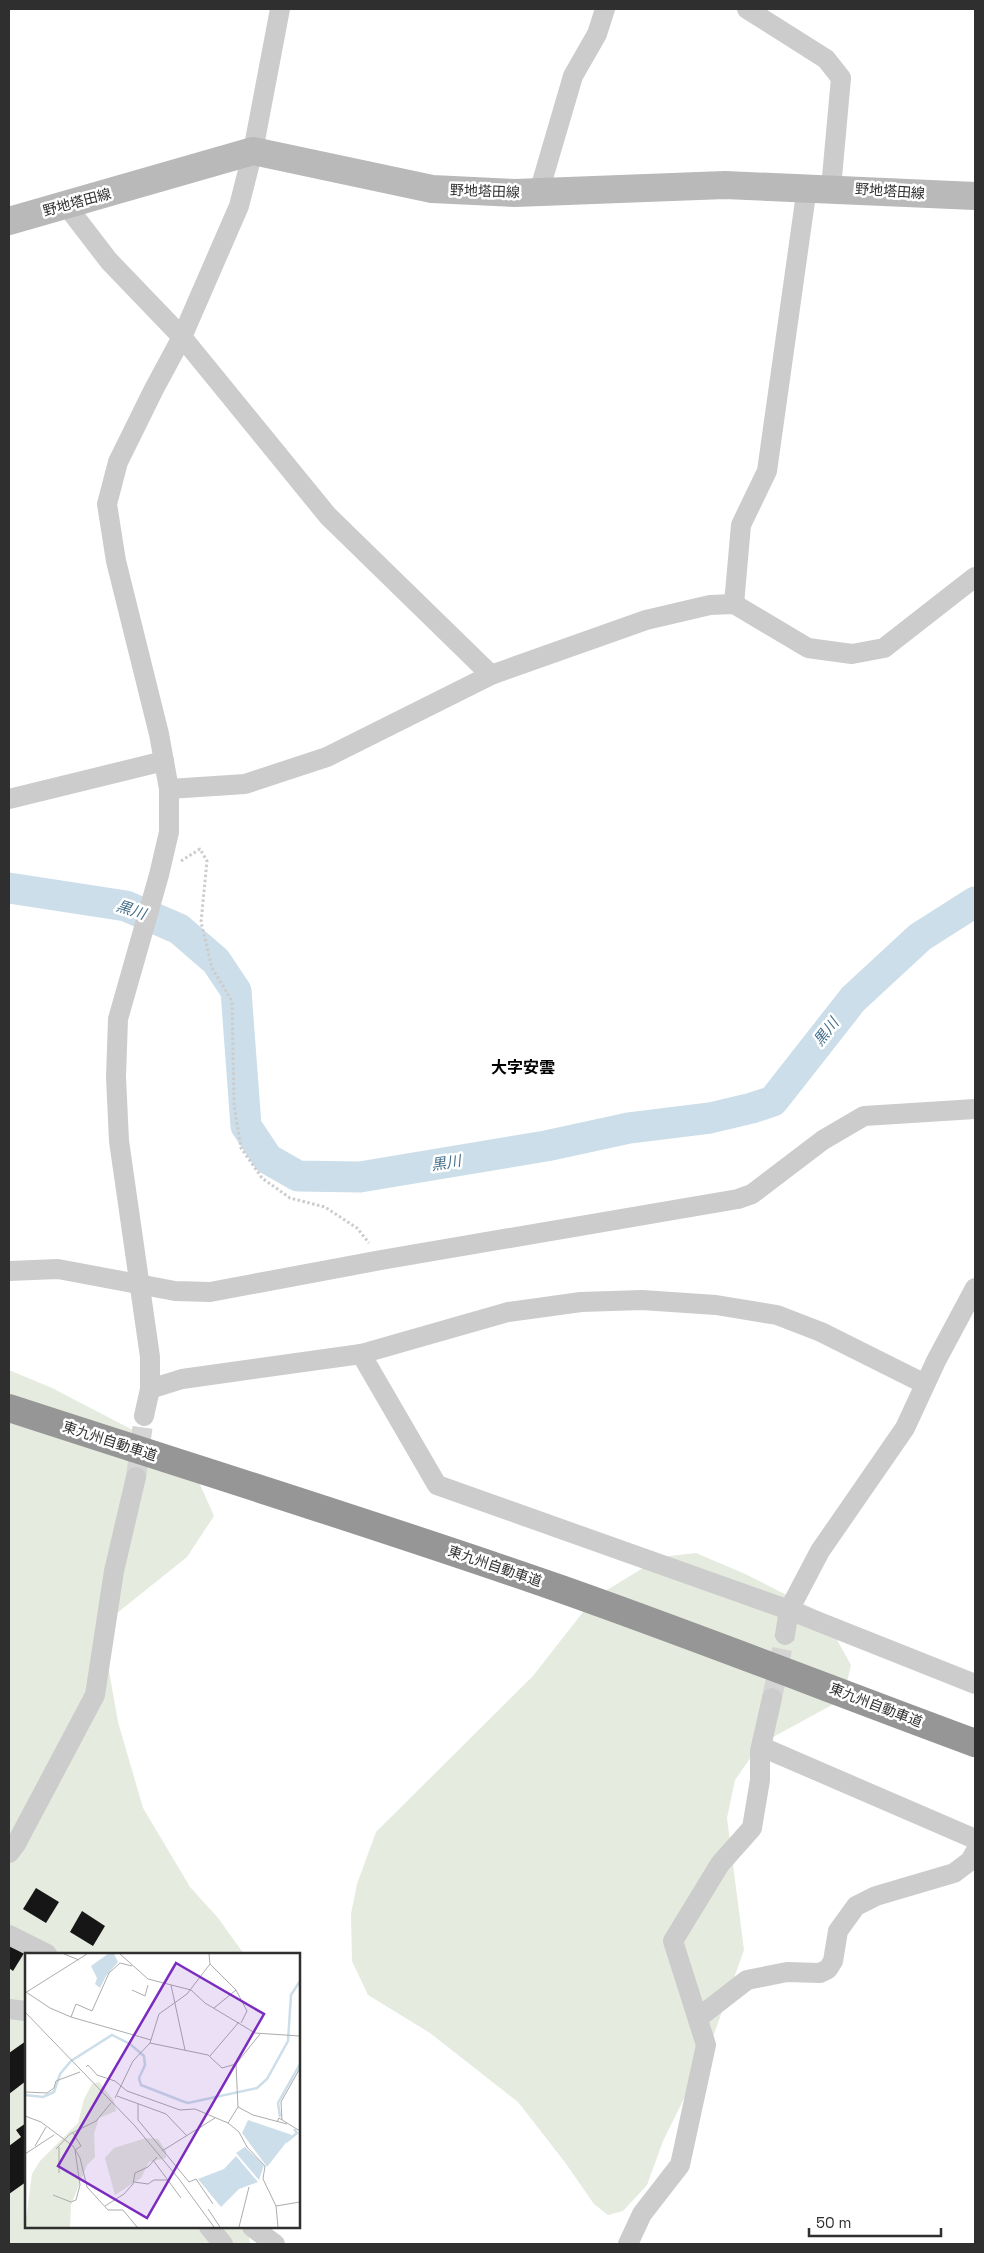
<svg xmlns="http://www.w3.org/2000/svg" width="984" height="2253" viewBox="0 0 984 2253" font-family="'Space Grotesk','Noto Sans JP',sans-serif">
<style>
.green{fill:#e5ebde}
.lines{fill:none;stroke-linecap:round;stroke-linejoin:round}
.river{stroke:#ccdee9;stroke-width:31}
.building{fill:#161616}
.street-tunnel{stroke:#d5d5d5;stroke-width:20;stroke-dasharray:20 10;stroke-linecap:butt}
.path{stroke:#ccc;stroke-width:3;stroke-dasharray:2.5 2.5;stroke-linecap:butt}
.street{stroke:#ccc;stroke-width:20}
.secondary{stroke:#b9b9b9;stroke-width:28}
.highway{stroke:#969696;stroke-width:28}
.labels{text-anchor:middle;stroke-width:5;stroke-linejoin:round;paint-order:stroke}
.street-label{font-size:14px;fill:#2f2f2f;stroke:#fff}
.water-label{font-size:15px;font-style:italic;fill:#446f8a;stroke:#fff}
.quarter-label{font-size:16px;font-weight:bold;fill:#000;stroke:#fff}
.inset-river{fill:none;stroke:#ccdee9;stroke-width:2.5}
.inset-road{fill:none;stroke:#acacac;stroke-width:1}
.view{fill:#7b2cbf;fill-opacity:0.15;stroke:#7b2cbf;stroke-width:2.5}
.inset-edge{fill:none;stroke:#2f2f2f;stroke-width:2.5}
</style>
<rect width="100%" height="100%" fill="#fff"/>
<g class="green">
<polygon points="9,1370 52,1388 152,1440 198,1480 214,1516 187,1557 112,1617 106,1654 118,1722 143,1808 190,1887 218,1918 244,1954 26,1954 26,2227 248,2227 250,2244 9,2244"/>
<polygon points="696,1553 745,1574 822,1613 851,1665 843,1699 760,1744 735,1780 727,1818 744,1950 709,2048 663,2141 647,2185 623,2211 608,2215 594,2204 564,2161 518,2102 430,2033 368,1995 352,1961 351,1914 357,1884 376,1832 533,1676 594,1598 661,1557"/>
</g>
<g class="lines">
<polyline class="river" points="9,888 126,906 179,929 216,961 236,991 246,1126 268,1159 298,1176 360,1177 546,1146 629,1128 710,1118 752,1108 773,1101 853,999 920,937 975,902"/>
</g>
<g class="building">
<polygon points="36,1888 59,1902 46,1923 23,1909"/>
<polygon points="82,1911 105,1926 93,1946 70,1932"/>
<polygon points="9,1939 26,1950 13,1971 9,1968"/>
<polygon points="26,2041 26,2081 9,2094 9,2053"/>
<polygon points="26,2123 26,2182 9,2194 9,2146 21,2137 16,2130"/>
</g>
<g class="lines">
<g class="street-tunnel">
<polyline points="136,1477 144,1416"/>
<polyline points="772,1698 785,1635"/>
</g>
<polyline class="path" points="181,861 200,849 207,861 201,922 212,968 232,1001 234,1105 241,1148 262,1178 290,1198 325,1207 357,1228 369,1243"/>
<g class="street">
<polyline points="747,9 826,59 841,78 831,188"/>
<polyline points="539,192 573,76 597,34 605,9"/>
<polyline points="66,205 109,261 182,337 328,516 491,675"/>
<polyline points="734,604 741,525 767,471 807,187"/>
<polyline points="169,789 245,784 327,757 491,675 646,620 710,605 734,604 808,648 852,654 884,648 975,577"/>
<polyline points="9,799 164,761"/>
<polyline points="9,1271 58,1269 175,1291 210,1292 381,1260 738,1199 752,1194 823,1140 864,1116 975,1109"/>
<polyline points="361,1354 437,1485 789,1610 975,1684"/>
<polyline points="150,1389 182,1379 361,1354 508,1312 581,1302 642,1300 716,1305 777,1315 821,1332 925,1384"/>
<polyline points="144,1416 150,1389 150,1357 119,1141 116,1077 118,1019 159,875 169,832 169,789 159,734 116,561 107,504 118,462 154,389 182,337 239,206 253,151 280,9"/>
<polyline points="785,1635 789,1610 820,1551 905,1428 936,1361 975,1288"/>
<polyline points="762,1747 975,1839"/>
<polyline points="9,1853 16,1844 95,1695 114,1571 136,1477"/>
<polyline points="9,1935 47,1954"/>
<polyline points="9,2009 26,2011"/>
<polyline points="698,2018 747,1980 787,1972 820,1973 828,1969 833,1961 838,1931 856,1906 876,1896 954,1873 970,1861 975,1852"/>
<polyline points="209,2227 223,2244"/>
<polyline points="252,2227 275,2244"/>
<polyline points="628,2244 642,2214 680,2165 706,2045 673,1941 720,1864 752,1828 760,1780 760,1751 772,1698"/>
</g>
<polyline class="secondary" points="9,221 253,151 432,189 515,193 725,185 975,196"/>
<path class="highway" d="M 9,1408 C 193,1468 378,1525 561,1589 C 700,1638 837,1692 975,1743"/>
</g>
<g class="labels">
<g class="street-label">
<text transform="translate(485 191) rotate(2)" y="5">野地塔田線</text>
<text transform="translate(890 191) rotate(4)" y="5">野地塔田線</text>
<text transform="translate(77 202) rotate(-15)" y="5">野地塔田線</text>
<text transform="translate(110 1441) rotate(18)" y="5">東九州自動車道</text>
<text transform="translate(495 1566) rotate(19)" y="5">東九州自動車道</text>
<text transform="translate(876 1705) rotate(21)" y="5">東九州自動車道</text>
</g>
<g class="water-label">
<text transform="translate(131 910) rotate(18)" y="5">黒川</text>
<text transform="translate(826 1032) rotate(-52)" y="5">黒川</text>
<text transform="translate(446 1163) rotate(-9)" y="5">黒川</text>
</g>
<g class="quarter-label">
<text x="523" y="1073">大字安雲</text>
</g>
</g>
<g transform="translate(25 1953)">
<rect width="275" height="275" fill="#fff"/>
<path d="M 74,129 L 89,148 L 91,158 L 74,165 L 69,181 L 70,204 L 62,212 L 46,252 L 45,274 L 0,274 L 7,221 L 15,208 L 53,170 L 59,146 L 67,131 ZM 121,185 L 133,186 L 141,198 L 141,205 L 124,209 L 116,225 L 90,242 L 80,205 L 89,195 Z" fill="#e5ebde"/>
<path d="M 83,1 L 89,1 L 93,9 L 81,23 L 75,35 L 70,31 L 72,25 L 66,13 ZM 223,167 L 267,182 L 242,214 L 217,180 ZM 220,194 L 239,212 L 234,227 L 211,200 ZM 211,203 L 233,229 L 214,236 L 196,254 L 173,226 L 199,216 Z" fill="#ccdee9"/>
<path class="inset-river" d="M 0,142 L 18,144 L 29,139 L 35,121 L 46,108 L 87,82 L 105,91 L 119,103 L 120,112 L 114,125 L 116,132 L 157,148 L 163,150 L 232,135 L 242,126 L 263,88 L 266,42 L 275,28M 255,164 L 253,150 L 275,111M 261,189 L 272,180 L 269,176"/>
<path class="inset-road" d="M 39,1 L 54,7M 95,1 L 123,26 L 166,37 L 180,50 L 230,80 L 275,83M 184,1 L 185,11 L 211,37 L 222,58 L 216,70M 146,32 L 160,97M 107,37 L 120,43 L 123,32M 1,39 L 25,55 L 46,64 L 126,87M 0,40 L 62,1M 189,55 L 211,37M 0,59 L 110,173 L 154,226 L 189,274M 46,64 L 51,51 L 67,58 L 84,20 L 95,10 L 107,13M 125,90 L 183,102 L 197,115 L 211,111 L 235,81M 185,103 L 214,69M 61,114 L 63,112 L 72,122 L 90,128 L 102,138 L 155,157 L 170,156 L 203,170 L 214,179 L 222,194 L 240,213 L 238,226 L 251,253 L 253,274M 0,139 L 22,140 L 29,135 L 31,128 L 55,119M 92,143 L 141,161 L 162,183M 90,145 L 108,108 L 125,90 L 134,61 L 162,41 L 185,11M 113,151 L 113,167 L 164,229 L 171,226 L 188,251M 213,154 L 228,162 L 262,171M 0,163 L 16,169 L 48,193 L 55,205 L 62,234 L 83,257 L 98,257 L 112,274M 257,167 L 256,149 L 275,115M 252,169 L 254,165 L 275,178M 203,170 L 213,154 L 211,111M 10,193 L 21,174M 34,194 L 34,220M 31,196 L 45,181 L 71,168 L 86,150M 137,198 L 190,165M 0,201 L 29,182M 128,207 L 156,245M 109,229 L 123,231 L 129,227 L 143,227M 28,242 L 46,249 L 51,247 L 55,232 L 50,197 L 56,193 L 48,180M 80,253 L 99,241 L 108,231 L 110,220 L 123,214 L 132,204M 251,253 L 275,249M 183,256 L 195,274M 214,274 L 224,234"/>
<path class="view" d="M 151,10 L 239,61 L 122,265 L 33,213 Z"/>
<rect width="275" height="275" class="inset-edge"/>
</g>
<rect width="984" height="2253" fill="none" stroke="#2f2f2f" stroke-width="20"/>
<path d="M809 2228v8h132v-8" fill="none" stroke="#2f2f2f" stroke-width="2.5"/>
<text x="816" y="2228" font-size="15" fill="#2f2f2f" stroke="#ffffff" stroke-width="4" paint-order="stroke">50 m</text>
</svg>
